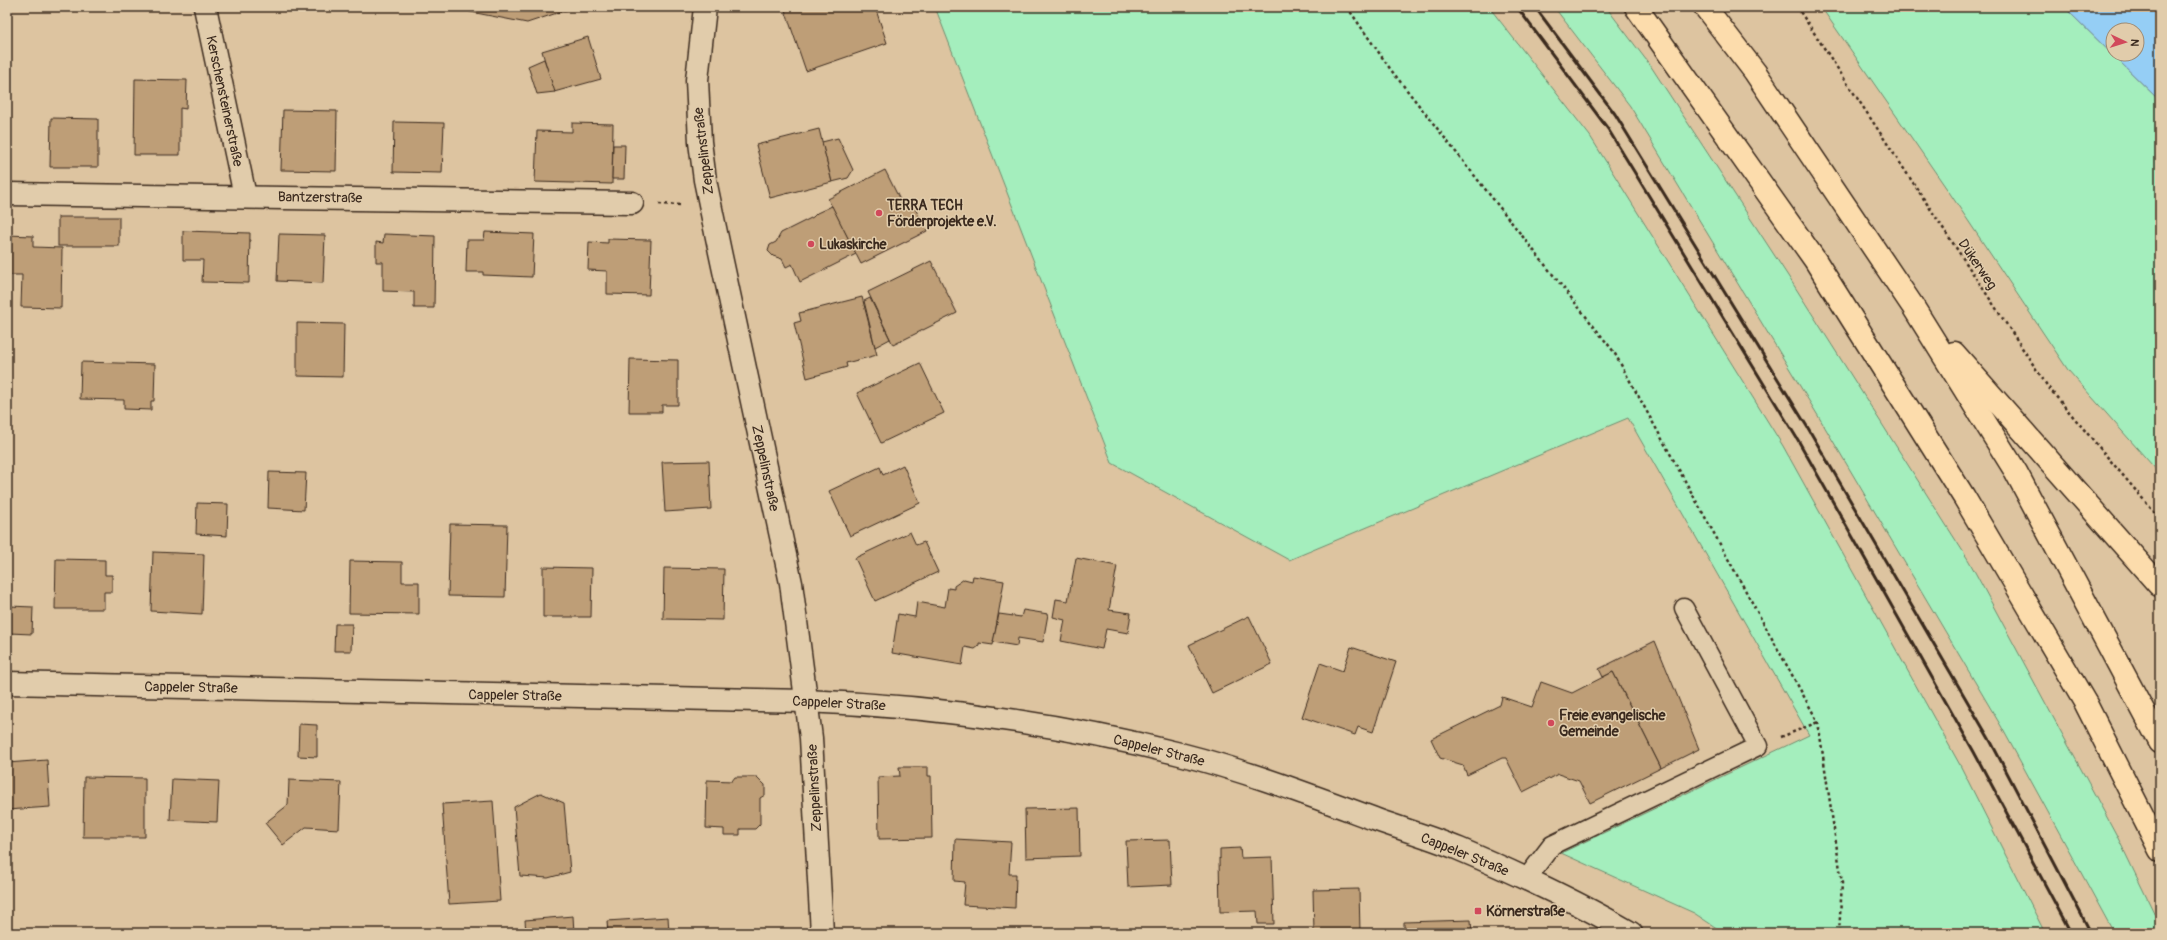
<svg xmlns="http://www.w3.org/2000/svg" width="2167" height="940" viewBox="0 0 2167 940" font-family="Pangolin,sans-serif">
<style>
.green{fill:#a4eebd;stroke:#708c6e}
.water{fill:#95cef5;stroke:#718c9f;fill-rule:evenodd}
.building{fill:#be9e77;stroke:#3b2a1e}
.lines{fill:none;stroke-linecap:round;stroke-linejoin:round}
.service-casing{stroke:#3b2a1e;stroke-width:21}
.minor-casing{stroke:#3b2a1e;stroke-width:25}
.secondary-casing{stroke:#3b2a1e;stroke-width:25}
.trunk-casing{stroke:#3b2a1e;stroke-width:25}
.path{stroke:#3b2a1e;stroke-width:2.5;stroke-dasharray:3 3;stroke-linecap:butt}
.service{stroke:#e1ccab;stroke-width:18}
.minor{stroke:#e1ccab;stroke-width:22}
.secondary{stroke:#e1ccab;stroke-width:22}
.trunk{stroke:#fcdcac;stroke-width:22}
.rail{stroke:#3b2a1e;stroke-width:3}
.poi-dot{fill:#d1495b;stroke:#e1ccab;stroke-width:1.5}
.labels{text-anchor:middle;stroke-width:3;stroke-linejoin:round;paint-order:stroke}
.street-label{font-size:14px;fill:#3b2a1e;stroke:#e1ccab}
.poi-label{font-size:14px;font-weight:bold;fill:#3b2a1e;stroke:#e1ccab;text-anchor:start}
</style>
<rect width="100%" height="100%" fill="#ddc4a0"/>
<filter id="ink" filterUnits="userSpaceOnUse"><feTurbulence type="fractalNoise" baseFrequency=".025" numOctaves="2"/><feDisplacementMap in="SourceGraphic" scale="8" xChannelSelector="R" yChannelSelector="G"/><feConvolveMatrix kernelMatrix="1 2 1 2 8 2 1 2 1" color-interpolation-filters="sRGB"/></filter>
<g filter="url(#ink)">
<g class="green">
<polygon points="935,7 1489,7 1590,136 1783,446 1960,765 2045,933 1724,933 1694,913 1561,853 1809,735 1628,418 1289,560 1112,463"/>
<polygon points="1554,7 1606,7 1650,65 1788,276 1969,561 2116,834 2160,925 2160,933 2114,933 2001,726 1820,419 1630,106"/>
<polygon points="1821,7 2064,7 2160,101 2160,474 2068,370 1949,192"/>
</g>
<path class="water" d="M 2064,7 L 2160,7 L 2160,101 ZM 2113,30 L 2137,30 L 2137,54 L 2113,54 Z"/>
<g class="building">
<polygon points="467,7 575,7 527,23 466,11"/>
<polygon points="784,7 875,7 887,43 806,71"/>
<polygon points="588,37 601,79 554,92 542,51"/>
<polygon points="544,59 555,92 537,94 528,66"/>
<polygon points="135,79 187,80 186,109 180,108 180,155 134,155"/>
<polygon points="283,110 337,111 336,171 281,170"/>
<polygon points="51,118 98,119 98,167 50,167"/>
<polygon points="394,122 444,123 442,173 393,172"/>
<polygon points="572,123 613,124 612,184 535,182 537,131 572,132"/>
<polygon points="819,129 832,182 770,198 756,145"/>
<polygon points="838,138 853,170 848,178 832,182 822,142"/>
<polygon points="613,145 625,145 624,179 612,179"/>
<polygon points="885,170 903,206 911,201 927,231 861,264 828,199"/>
<polygon points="832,206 856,254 800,282 792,264 786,267 782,259 773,256 768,251 770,245 776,242 781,233 813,217 817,213"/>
<rect x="58" y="217" width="61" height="29"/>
<polygon points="183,231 250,233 249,283 202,282 203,260 183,260"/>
<polygon points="485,232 534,234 532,277 483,275 483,272 466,272 467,240 484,240"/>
<polygon points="279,234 325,235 323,283 277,281"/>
<polygon points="384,234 435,236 434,308 414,308 414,292 383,291 383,262 376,262 376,242 383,243"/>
<polygon points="7,235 33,236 33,247 62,248 61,308 21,307 22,275 7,275"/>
<polygon points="608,239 651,240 649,295 607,294 607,271 588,270 589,242 608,243"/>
<polygon points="931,261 957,313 893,345 868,292"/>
<polygon points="862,297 877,355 846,363 847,367 807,378 794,323 801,321 799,313"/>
<polygon points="870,298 890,339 875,347 864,301"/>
<polygon points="297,323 344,324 343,377 297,376"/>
<polygon points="630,359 678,360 678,405 662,405 662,412 629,412"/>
<polygon points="81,362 155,364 154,401 151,401 151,410 124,409 124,400 80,399"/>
<polygon points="920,363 944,413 881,443 857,393"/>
<polygon points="709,461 711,509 665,512 662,462"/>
<polygon points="903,465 920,503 850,536 829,491 880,467 883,475"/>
<polygon points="269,472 306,473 304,510 268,508"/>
<polygon points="197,503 228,504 227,536 196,534"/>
<polygon points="450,524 507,525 505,597 448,596"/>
<polygon points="910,532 916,545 924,542 938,572 875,601 855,558"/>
<polygon points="153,552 204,554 202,614 151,611"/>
<polygon points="1076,558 1117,566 1109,610 1131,613 1128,633 1106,629 1102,649 1061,641 1065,620 1053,617 1056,599 1068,601"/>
<polygon points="56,559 105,560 105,575 112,575 112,592 104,592 104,609 55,609"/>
<polygon points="350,561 402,562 402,582 419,582 419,614 349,613"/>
<polygon points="543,567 592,568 591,617 543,617"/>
<polygon points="664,568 724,569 723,620 663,619"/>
<polygon points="973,576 1004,581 993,645 979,643 979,646 975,649 965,647 962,665 892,653 898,614 915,617 917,602 945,607 948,588 954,589 954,586 964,579 972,581"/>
<polygon points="9,606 33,607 32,634 9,633"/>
<polygon points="1023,610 1048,614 1043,642 1018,638 1017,646 993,642 999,614 1021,617"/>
<polygon points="1249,616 1272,664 1212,693 1189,645"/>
<polygon points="335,624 352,624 351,651 334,651"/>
<polygon points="1655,641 1699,749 1661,768 1613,672 1603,677 1599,669"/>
<polygon points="1351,647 1396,662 1373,732 1358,727 1355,735 1302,717 1320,663 1343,671"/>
<polygon points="1613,672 1661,768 1590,803 1579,781 1558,774 1523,792 1506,758 1502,758 1467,775 1463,765 1440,758 1431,739 1500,705 1502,697 1532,707 1541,682 1572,693"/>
<polygon points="299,724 317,725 317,757 298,756"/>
<polygon points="47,760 50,807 7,810 7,763"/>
<polygon points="899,767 928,767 928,776 931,776 932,838 879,839 878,777 900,776"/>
<polygon points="84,777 145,778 145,837 83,837"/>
<polygon points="735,777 757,777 765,785 765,795 760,798 760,824 755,829 740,829 740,835 724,835 724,829 706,828 707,780 732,781"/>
<polygon points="172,779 219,781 217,822 170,820"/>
<polygon points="289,780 341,782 339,829 306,827 283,845 265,823 288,805"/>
<polygon points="541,793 564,803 570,872 548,878 520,876 514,807"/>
<polygon points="493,801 500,901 449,904 442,804"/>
<polygon points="1079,808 1080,856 1026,858 1025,809"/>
<polygon points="955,839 1011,842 1009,874 1016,874 1015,908 963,905 965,882 954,881"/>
<polygon points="1170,840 1172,885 1128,887 1126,841"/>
<polygon points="1240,848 1241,858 1272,857 1274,924 1258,924 1257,911 1220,912 1219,858 1220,859 1220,849"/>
<polygon points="1359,889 1360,933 1314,933 1313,890"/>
<polygon points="573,916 574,933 526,933 525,920"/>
<polygon points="668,917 669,933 608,933 607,921"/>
<polygon points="1471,920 1472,933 1404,933 1404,922"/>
</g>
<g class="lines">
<g class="service-casing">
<polyline id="service" points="1526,879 1552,845 1758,746 1684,608"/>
</g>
<g class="minor-casing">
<g id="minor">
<polyline points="205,7 245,196"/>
<polyline points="7,194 632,203"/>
</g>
</g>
<g class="secondary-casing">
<g id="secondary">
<polyline points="705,7 697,80 700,142 705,180 720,252 791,583 811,738 822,933"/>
<path d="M 7,683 L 806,701 C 931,706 1058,723 1180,754 C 1247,771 1312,796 1377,820 C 1405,830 1433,838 1459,849 C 1518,874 1576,901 1631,933"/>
</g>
</g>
<g class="trunk-casing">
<g id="trunk">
<polyline points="1636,7 1815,260 1964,497 2086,704 2160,850"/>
<polyline points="1705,7 1755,72 1912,305 2016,472 2160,742"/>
<polyline points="1954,353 2159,585"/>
</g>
</g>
<g class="path">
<polyline points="1347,7 1391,70 1614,352 1818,722 1842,883 1839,933"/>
<polyline points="1797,7 2048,387 2160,519"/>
<polyline points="659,204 682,205"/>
<polyline points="1781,737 1818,722"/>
</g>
<use href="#service" class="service"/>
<use href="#minor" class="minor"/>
<use href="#secondary" class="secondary"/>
<use href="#trunk" class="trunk"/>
<g class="rail">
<polyline points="1517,7 1608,129 1798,440 1974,752 2071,933"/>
<polyline points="1535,7 1615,114 1808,428 1991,742 2091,933"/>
</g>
</g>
</g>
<g class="poi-dot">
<circle cx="879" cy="213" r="4"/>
<circle cx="811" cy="244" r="4"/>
<circle cx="1551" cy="723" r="4"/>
<rect x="1474" y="907" width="8" height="8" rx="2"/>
</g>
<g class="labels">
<g class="street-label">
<text transform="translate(225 101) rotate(78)" y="5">Kerschensteinerstraße</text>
<text transform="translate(703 151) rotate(-97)" y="5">Zeppelinstraße</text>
<text transform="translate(320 197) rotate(1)" y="5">Bantzerstraße</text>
<text transform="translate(1978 264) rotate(56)" y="5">Dükerweg</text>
<text transform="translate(766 468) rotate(78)" y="5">Zeppelinstraße</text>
<text transform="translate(191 687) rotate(1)" y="5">Cappeler Straße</text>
<text transform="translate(515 695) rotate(1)" y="5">Cappeler Straße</text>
<text transform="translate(839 703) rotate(3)" y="5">Cappeler Straße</text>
<text transform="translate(1159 750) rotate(14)" y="5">Cappeler Straße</text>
<text transform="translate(814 788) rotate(-93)" y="5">Zeppelinstraße</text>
<text transform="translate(1465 854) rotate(22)" y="5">Cappeler Straße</text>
</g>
<g class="poi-label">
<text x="887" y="210">TERRA TECH<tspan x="887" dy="16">Förderprojekte e.V.</tspan></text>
<text x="819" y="249">Lukaskirche</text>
<text x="1559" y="720">Freie evangelische<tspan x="1559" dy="16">Gemeinde</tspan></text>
<text x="1486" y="916">Körnerstraße</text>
</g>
</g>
<rect width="2167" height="940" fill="none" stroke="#e1ccab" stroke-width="24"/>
<rect x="12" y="12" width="2143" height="916" fill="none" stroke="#3b2a1e" stroke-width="1.5" filter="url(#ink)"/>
<g transform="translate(2125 42) rotate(94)"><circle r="19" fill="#e1ccab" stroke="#9f8b73"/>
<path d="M0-3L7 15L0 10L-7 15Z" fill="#d1495b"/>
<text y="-6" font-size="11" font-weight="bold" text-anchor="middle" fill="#3b2a1e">N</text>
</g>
</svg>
